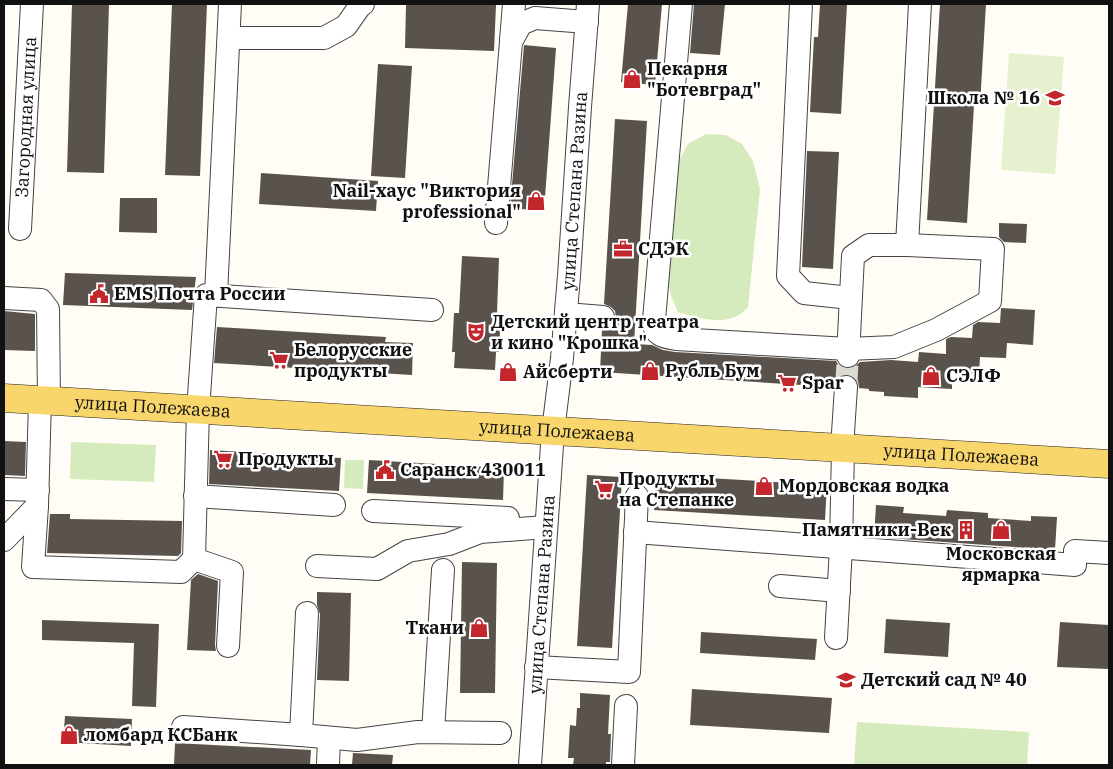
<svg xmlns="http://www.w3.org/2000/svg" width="1113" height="769" viewBox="0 0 1113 769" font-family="'IBM Plex Serif',serif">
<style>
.green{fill:#d5ebbd}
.pitch{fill:#e6f2cf}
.building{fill:#5a524d}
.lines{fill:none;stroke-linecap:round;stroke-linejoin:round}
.minor-tunnel{stroke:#dbdad3;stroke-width:22;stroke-dasharray:22 11;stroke-linecap:butt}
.minor-casing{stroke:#444;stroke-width:24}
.major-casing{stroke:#222;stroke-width:29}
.minor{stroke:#fff;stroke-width:22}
.major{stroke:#f9d66b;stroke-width:28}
.labels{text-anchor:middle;stroke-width:5;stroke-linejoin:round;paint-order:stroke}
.poi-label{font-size:18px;font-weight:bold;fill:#111;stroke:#fff;text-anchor:start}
.street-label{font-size:18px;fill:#111;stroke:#fff}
</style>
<rect width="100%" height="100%" fill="#fffdf5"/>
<g class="green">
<path d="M 706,134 L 726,135 L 742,144 L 753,161 L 760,189 L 748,307 C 731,328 700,319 678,312 L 671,296 L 668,282 L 678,162 L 688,144 Z"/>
<polygon points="71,442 156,445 154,482 70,479"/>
<polygon points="345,460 364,460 363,489 344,488"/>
<polygon points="857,722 1029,732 1027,765 854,765"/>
</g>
<polygon class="pitch" points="1009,53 1064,57 1055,174 1001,170"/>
<g class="building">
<polygon points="72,4 109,4 104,173 67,172"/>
<polygon points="172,4 207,4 200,176 165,175"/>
<polygon points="406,4 496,5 494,51 405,48"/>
<polygon points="628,4 662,4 655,85 621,82"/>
<polygon points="694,4 725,4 720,55 690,53"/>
<polygon points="820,4 847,4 841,114 810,112 814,37 818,37"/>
<polygon points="940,4 986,4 980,105 974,105 967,223 927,220"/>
<polygon points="524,45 556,48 544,211 510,208"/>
<polygon points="378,64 412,66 405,178 371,176"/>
<polygon points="615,119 647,121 634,344 652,345 663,350 675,352 836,361 840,367 848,369 854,367 860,362 891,360 918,362 919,352 946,354 946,339 951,337 972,338 973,325 978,322 1000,323 1001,308 1035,310 1033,345 1007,343 1006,358 980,357 979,374 952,372 952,389 918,387 918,398 884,396 884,392 869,391 869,389 859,388 858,381 854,376 847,374 840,376 835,380 833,387 600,372 602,330 609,329 613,325 616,318 615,311 611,307 604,304"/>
<polygon points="807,151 839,152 833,269 802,267"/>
<polygon points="261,173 378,181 376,211 259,204"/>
<polygon points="120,198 157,198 157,233 119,232"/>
<polygon points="999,223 1027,224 1026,243 1004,242 999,237"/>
<polygon points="462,256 499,258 497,313 501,313 499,352 496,352 495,370 454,368 455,352 452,352 454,313 459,313"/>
<polygon points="65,273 196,277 192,310 63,305"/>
<polygon points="4,311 35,314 35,351 4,350"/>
<polygon points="217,327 386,337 385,342 413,343 412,375 214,363"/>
<polygon points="4,441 26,442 25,476 4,475"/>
<polygon points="210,450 341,458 339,491 209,484"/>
<polygon points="369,460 504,468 503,500 367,493"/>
<polygon points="587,475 622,477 612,648 577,646"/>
<polygon points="656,475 827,485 825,520 654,510"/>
<polygon points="876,505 904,507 903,513 946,516 947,510 988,513 988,518 1031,521 1031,516 1057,517 1055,550 874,537"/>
<polygon points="50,514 70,514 70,519 182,521 181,553 178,556 47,553"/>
<polygon points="462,562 497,563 495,693 460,693"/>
<polygon points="198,574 218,581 215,645 216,651 187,650 191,580"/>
<polygon points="317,592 351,593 349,681 317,680 320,614 317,605"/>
<polygon points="886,619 950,623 948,657 884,653"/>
<polygon points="42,620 159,624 156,707 132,706 134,643 42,640"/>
<polygon points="1060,622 1109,625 1109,669 1057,667"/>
<polygon points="701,632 817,639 815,660 700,653"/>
<polygon points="692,689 832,698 829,733 690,725"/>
<polygon points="580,693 610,695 608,734 611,734 610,762 606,762 606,765 573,765 574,758 568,758 570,725 576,726 577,708 580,708"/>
<polygon points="65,716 132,719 131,746 63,742"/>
<polygon points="175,743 311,750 310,765 174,765"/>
<polygon points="353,753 393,755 392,765 352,765"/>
</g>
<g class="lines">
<polyline class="minor-tunnel" points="846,387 848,356"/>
<g class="minor-casing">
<g id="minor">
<path d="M 681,4 L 654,320 C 653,335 663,337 676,339 L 848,349 L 894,347 L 936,330 L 990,301 L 993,249 L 907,245"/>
<polyline points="801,4 788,276 804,293 850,298"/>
<polyline points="229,38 324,38 346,26 360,6 363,4"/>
<polyline points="511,40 514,4"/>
<polyline points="496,223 511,42 521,24 535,18 587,22"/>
<path id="s1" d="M 20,229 L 32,4"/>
<polyline points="216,295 230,4"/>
<polyline points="4,298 41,300 48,309 49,401"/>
<polyline points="566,314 603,317"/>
<polyline points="848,356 853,256 869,245 907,245 920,4"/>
<polyline points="40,401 37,506 33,567 181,572 194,559"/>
<polyline points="842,448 846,387"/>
<polyline points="4,489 38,490"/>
<polyline points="195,496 334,505"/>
<polyline points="373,511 508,518"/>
<polyline points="635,532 1075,565 1075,551 1109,553"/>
<polyline points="4,540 37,506"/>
<polyline points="317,566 377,569 408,551 449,544 480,532 546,527"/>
<polyline points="780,586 839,591"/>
<polyline points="307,613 301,735 357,740 418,732 500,733"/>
<polyline points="836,638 841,547 843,448"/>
<polyline points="228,646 232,572 194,559 198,410 206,295 432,310"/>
<polyline points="536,667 629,672 637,496"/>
<polyline points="183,727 301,735"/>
<polyline points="433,732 443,570"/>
<polyline points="328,765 329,738"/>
<path id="s2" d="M 530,765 L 553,431 L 562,358 L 569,276 L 580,107 L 588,4"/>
<polyline points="623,765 626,706"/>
</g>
</g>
<g class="major-casing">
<g id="major">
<path id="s3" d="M 4,398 L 1109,464"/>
</g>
</g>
<use href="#minor" class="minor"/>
<use href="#major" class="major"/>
</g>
<defs>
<g id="shop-bare" transform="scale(1.5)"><path d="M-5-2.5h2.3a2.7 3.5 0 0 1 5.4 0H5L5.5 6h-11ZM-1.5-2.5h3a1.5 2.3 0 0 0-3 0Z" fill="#c4262e" stroke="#fff" stroke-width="2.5" paint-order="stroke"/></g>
<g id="school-bare" transform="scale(1.5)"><path d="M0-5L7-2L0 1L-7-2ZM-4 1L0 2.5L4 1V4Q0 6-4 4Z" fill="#c4262e" stroke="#fff" stroke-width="2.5" paint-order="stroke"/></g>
<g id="office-bare" transform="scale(1.5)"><path d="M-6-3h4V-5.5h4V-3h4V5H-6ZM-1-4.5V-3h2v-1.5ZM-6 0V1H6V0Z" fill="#c4262e" stroke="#fff" stroke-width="2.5" paint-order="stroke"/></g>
<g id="civic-bare" transform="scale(1.5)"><path d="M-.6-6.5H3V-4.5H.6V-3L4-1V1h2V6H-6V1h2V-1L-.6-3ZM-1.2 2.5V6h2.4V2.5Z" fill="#c4262e" stroke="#fff" stroke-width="2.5" paint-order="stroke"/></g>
<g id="theatre-bare" transform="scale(1.5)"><path d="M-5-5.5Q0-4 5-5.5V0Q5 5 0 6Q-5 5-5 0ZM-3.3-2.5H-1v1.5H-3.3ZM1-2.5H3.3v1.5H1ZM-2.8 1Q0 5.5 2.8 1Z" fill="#c4262e" stroke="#fff" stroke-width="2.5" paint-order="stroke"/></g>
<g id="supermarket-bare" transform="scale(1.5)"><path d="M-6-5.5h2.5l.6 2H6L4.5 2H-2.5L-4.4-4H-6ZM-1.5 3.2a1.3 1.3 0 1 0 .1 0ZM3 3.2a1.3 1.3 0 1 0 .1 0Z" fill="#c4262e" stroke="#fff" stroke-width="2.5" paint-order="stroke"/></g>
<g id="building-bare" transform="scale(1.5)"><path d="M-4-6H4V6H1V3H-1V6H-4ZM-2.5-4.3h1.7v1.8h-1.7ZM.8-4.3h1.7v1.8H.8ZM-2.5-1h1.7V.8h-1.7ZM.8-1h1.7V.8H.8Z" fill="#c4262e" stroke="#fff" stroke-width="2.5" paint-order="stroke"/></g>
</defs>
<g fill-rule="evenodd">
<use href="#shop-bare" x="632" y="79"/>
<use href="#school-bare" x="1055" y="98"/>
<use href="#shop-bare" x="536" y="201"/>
<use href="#office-bare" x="623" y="249"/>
<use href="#civic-bare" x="99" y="294"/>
<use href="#theatre-bare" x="476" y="332"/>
<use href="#supermarket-bare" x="279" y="360"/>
<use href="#shop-bare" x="650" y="371"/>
<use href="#shop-bare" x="508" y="372"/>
<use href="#shop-bare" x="931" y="376"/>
<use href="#supermarket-bare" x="787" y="383"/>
<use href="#supermarket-bare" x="223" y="459"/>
<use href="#civic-bare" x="385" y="470"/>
<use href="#shop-bare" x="764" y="486"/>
<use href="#supermarket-bare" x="604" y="489"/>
<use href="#building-bare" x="966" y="530"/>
<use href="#shop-bare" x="1001" y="530"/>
<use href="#shop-bare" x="479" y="628"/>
<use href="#school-bare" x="846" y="680"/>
<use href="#shop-bare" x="69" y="735"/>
</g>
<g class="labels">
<g class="poi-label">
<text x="647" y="75">Пекарня<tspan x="647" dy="21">"Ботевград"</tspan></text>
<text x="1040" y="104" text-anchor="end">Школа № 16</text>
<text x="521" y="197" text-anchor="end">Nail-хаус "Виктория<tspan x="521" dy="21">professional"</tspan></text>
<text x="638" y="255">СДЭК</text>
<text x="114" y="300">EMS Почта России</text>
<text x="491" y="328">Детский центр театра<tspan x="491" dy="21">и кино "Крошка"</tspan></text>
<text x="294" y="356">Белорусские<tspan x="294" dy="21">продукты</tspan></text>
<text x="665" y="377">Рубль Бум</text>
<text x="523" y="378">Айсберти</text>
<text x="946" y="382">СЭЛФ</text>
<text x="802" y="389">Spar</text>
<text x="238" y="465">Продукты</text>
<text x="400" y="476">Саранск 430011</text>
<text x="619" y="485">Продукты<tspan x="619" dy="21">на Степанке</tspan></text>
<text x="779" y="492">Мордовская водка</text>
<text x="951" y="536" text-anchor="end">Памятники-Век</text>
<text x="1001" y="560" text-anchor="middle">Московская<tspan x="1001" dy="21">ярмарка</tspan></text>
<text x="464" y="634" text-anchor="end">Ткани</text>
<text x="861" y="686">Детский сад № 40</text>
<text x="84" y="741">ломбард КСБанк</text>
</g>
<g class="street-label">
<text dy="6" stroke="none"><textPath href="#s1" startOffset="112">Загородная улица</textPath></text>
<text dy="6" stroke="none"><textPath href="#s2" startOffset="576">улица Степана Разина</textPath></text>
<text dy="6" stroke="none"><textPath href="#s3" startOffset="149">улица Полежаева</textPath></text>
<text dy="6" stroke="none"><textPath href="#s3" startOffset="554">улица Полежаева</textPath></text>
<text dy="6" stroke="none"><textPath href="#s3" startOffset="959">улица Полежаева</textPath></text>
<text dy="6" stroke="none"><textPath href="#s2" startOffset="171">улица Степана Разина</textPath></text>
</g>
</g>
<rect width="1113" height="769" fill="none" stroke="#111111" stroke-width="10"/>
</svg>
